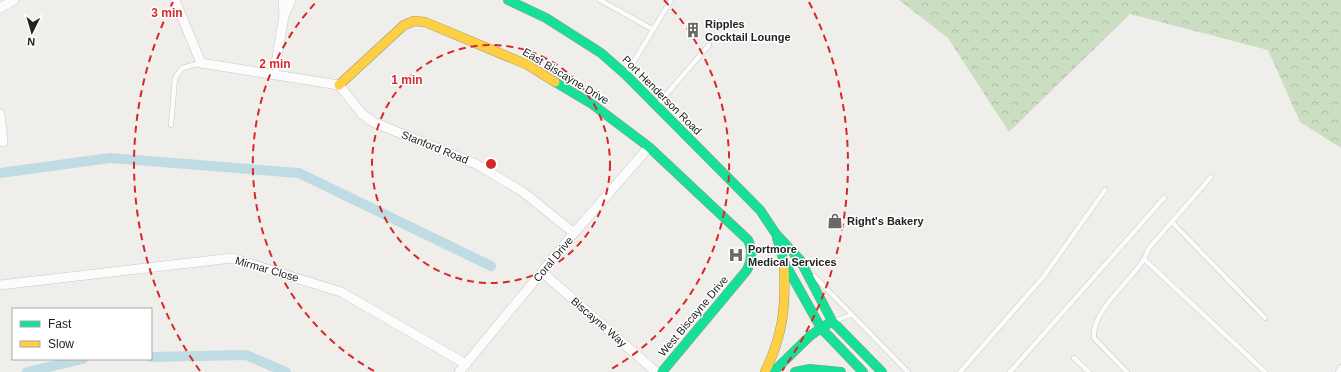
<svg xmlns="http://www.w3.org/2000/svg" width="1341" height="372" viewBox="0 0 1341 372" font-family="Helvetica,sans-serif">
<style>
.forest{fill:url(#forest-crowns)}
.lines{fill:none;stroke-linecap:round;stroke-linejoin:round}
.canal{stroke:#bfdbe3;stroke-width:10}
.lane-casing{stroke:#c9c8c7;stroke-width:5.5}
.street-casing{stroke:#c9c8c7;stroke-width:10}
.fast-casing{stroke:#999a82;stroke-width:10}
.slow-casing{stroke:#999a82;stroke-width:10}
.lane{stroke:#fdfcfc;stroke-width:4.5}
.street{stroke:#fdfcfc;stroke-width:9}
.fast{stroke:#16e098;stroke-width:9}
.slow{stroke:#ffcf43;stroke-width:9}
.ring{fill:none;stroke:#d62828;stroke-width:2;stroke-dasharray:7 5}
.labels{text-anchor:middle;stroke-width:3;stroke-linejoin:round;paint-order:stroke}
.poi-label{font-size:11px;font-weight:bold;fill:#222;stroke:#fff;text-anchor:start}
.street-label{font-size:11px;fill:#222;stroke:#fff}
.centre{fill:#d62828;stroke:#fff;stroke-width:2}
.ring-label{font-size:12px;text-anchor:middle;font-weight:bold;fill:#d62828;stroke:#fff;stroke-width:3;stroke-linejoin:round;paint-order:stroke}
</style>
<defs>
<pattern id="forest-crowns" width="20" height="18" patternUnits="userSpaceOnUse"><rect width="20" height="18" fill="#cbdec1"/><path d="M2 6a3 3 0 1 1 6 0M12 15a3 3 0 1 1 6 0" fill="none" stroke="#aebea6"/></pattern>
</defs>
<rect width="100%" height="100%" fill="#f0eeeb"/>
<polygon class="forest" points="899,0 1341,0 1341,148 1300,122 1268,50 1130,14 1009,132 948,38"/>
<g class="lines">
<g class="canal">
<polyline points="0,173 110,158 299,173 491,266"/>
<polyline points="151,357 246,355 286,372"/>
<polyline points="27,372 83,359"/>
</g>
<g class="lane-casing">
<g id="lane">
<polyline points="600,0 652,29"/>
<polyline points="627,73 671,0"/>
<polyline points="658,104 709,45"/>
<polyline points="171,125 175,78 182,68 201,63"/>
<polyline points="1172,222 1265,318"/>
<polyline points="1144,259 1265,372"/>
<polyline points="814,276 908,372"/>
<polyline points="834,321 851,315"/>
<polyline points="1074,358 1089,372"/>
<polyline points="960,372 1044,276 1105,190"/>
<polyline points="1010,372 1164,198"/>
<path d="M 1127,372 L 1094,338 C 1091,311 1131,281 1144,259 C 1146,256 1147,251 1149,248 L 1211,177"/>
<polyline points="1338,372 1341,367"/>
</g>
</g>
<g class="street-casing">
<g id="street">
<polyline points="175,0 201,63 339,85 362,114 373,122 476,164 523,192 574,233"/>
<polyline points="283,0 284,16 291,0"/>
<polyline points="0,8 14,0"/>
<polyline points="274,74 284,16"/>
<polyline points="0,114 3,142"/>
<polyline points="542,272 656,372"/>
<polyline points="0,285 232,258 341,292 466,364"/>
<polyline points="459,372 574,233 649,147"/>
</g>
</g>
<g class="fast-casing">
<g id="fast">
<polyline points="508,0 546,18 601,53 626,75 760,210 776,234 800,260 832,321 882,372"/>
<path d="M 555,82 L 592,104 L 649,147 L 748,240 C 753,250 752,260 747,270 L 662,372"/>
<polyline points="777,238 784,262 821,328 863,372"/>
<polyline points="773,372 811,335 831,322"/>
<polyline points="795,372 810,369 841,372"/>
</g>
</g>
<g class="slow-casing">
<g id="slow">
<polyline points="339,85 404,25 414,21 425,22 528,65 555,82"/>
<path d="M 765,372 C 783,335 786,307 784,266"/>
</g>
</g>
<use href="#lane" class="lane"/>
<use href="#street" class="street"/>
<use href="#fast" class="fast"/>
<use href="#slow" class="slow"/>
</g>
<g class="ring">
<circle cx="491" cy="164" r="119"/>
<path d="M374 371A238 238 0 0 1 318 0M664 0A238 238 0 0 1 608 371"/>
<path d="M200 371A357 357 0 0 1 173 2M809 2A357 357 0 0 1 782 371"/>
</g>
<defs>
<g id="building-bare" transform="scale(1.2)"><path d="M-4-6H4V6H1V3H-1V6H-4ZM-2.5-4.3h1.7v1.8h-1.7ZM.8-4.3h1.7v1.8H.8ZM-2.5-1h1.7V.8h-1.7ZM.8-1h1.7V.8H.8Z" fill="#6a6968" stroke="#fff" stroke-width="2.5" paint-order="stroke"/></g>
<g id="shop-bare" transform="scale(1.2)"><path d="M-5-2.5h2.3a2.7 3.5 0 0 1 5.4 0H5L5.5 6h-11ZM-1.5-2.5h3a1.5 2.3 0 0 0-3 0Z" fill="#6a6968" stroke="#fff" stroke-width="2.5" paint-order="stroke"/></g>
<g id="hospital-bare" transform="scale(1.2)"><path d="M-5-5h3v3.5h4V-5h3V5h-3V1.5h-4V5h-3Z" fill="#6a6968" stroke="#fff" stroke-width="2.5" paint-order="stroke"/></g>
</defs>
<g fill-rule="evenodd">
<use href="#building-bare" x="693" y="30"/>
<use href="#shop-bare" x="835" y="221"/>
<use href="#hospital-bare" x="736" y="255"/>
</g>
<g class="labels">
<g class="poi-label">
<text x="705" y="28">Ripples<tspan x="705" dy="13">Cocktail Lounge</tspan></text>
<text x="847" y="225">Right's Bakery</text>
<text x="748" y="253">Portmore<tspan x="748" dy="13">Medical Services</tspan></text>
</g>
<g class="street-label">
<text transform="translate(566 76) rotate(31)" y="4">East Biscayne Drive</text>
<text transform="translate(662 95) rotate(45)" y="4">Port Henderson Road</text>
<text transform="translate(435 147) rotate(22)" y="4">Stanford Road</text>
<text transform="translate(553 259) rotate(-50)" y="4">Coral Drive</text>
<text transform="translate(267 269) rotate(16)" y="4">Mirmar Close</text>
<text transform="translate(693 316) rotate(-50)" y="4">West Biscayne Drive</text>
<text transform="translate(599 322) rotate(41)" y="4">Biscayne Way</text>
</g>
</g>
<circle cx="491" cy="164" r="6" class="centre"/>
<g class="ring-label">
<text x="167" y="17">3 min</text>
<text x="275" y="68">2 min</text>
<text x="407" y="84">1 min</text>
</g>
<rect x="12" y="308" width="140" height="52" fill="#ffffff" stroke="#a7a7a7"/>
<rect x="20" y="321" width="20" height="6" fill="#16e098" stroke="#a7a7a7"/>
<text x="48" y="328" font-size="12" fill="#222222">Fast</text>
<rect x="20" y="341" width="20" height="6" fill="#ffcf43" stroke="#a7a7a7"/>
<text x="48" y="348" font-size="12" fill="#222222">Slow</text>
<g transform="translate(32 32) rotate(185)" stroke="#ffffff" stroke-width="3" paint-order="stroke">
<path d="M0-3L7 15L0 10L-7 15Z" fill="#222222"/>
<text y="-6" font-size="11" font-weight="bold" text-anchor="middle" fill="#222222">N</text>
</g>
</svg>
